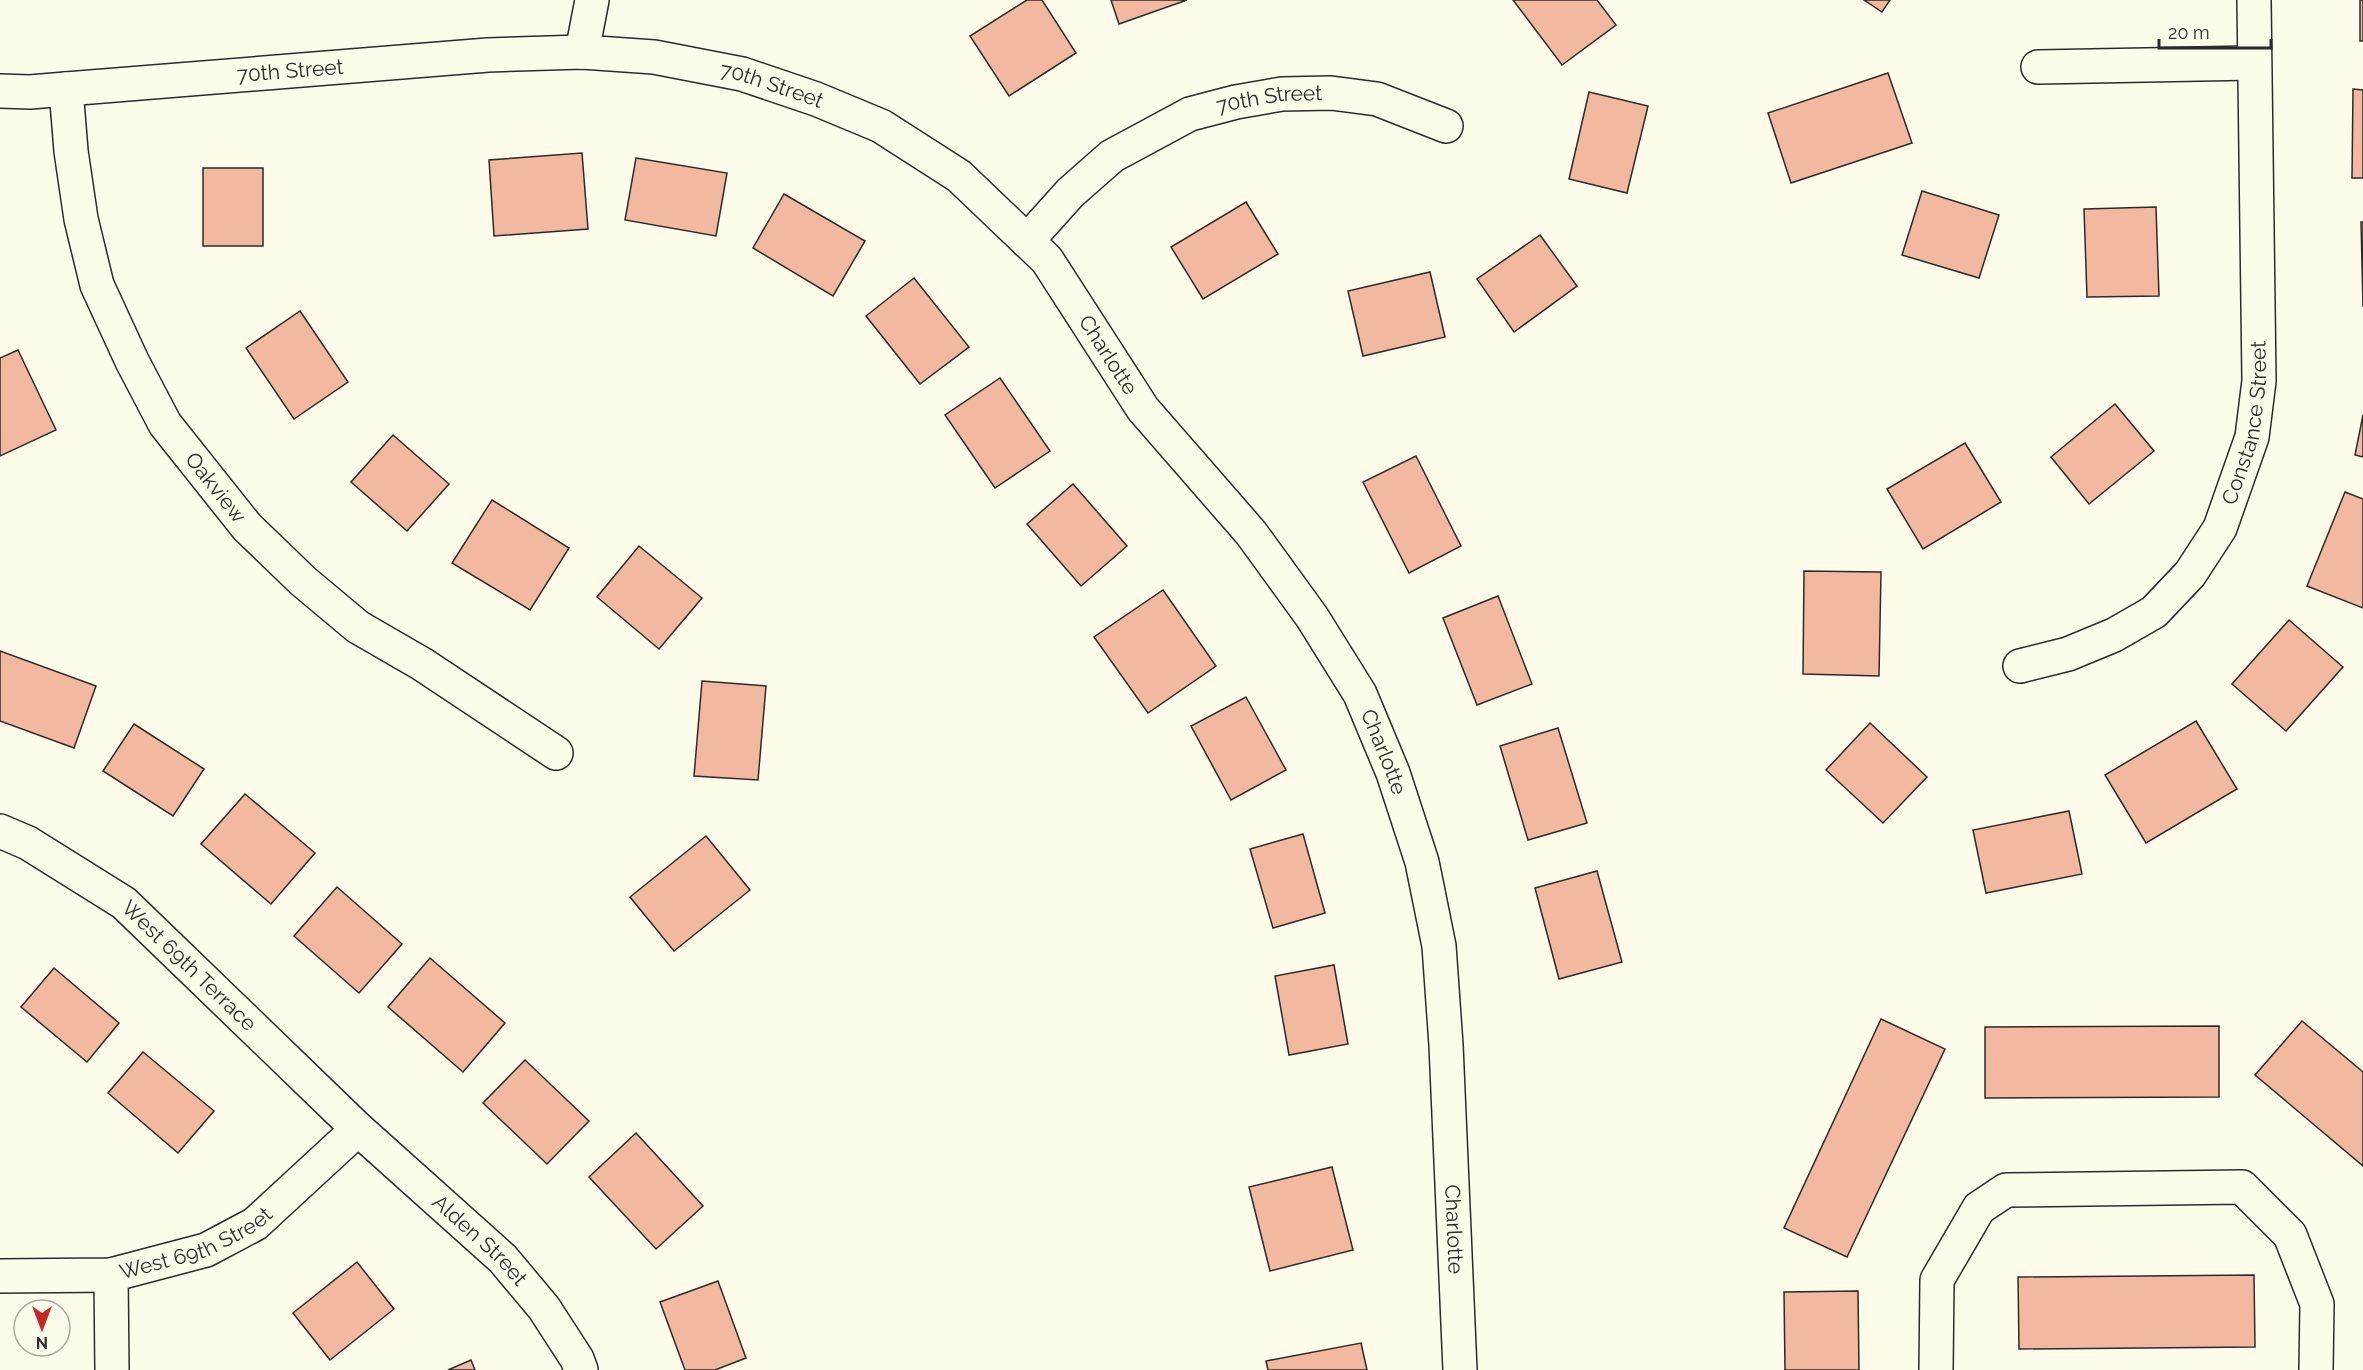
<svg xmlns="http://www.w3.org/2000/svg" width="2363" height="1370" viewBox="0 0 2363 1370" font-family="Raleway,sans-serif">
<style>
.building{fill:#f2b8a0;stroke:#2b2b2b;stroke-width:1.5}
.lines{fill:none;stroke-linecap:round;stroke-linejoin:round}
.minor-casing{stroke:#2b2b2b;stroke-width:36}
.minor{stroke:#fdfbea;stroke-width:33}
.labels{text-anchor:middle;stroke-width:4.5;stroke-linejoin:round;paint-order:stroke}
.street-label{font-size:21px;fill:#2b2b2b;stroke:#fdfbea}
</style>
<rect width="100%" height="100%" fill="#fdfbea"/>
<g class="building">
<polygon points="1027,0 1042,0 1076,53 1009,96 970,36"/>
<polygon points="1111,0 1187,0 1119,24"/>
<polygon points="1513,0 1597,0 1616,25 1562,65"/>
<polygon points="1864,0 1890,0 1882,12"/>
<rect x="2360" y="0" width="3" height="41"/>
<polygon points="1888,73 1912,143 1791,183 1768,113"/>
<polygon points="2353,89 2363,90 2363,178 2352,178"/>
<polygon points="1589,92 1648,106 1627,193 1569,179"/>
<polygon points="582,153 588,229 494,236 489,160"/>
<polygon points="636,158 727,173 716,236 625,220"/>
<rect x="203" y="168" width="60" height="78"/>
<polygon points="1922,191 1999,215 1979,278 1902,255"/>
<polygon points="784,194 865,241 833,296 753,248"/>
<polygon points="1246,202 1278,254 1203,299 1171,247"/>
<polygon points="2156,207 2159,296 2087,297 2084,209"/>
<polygon points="2361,222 2363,222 2363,307"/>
<polygon points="1540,235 1577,286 1514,332 1477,279"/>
<polygon points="1430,272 1445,337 1363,356 1348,291"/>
<polygon points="914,278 969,347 920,384 866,316"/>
<polygon points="300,311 348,382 294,419 246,348"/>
<polygon points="18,350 56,430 0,456 0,358"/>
<polygon points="1000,378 1050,451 995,488 945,415"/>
<polygon points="2115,404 2154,451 2089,504 2051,457"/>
<polygon points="2363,415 2363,457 2355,455"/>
<polygon points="393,435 449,484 407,531 351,482"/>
<polygon points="1965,443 2001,502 1923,549 1887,489"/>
<polygon points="1416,456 1461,546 1409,573 1363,482"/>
<polygon points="1073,484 1127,546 1081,586 1027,524"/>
<polygon points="2345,492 2363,499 2363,608 2307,586"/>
<polygon points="492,500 569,548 530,610 452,563"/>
<polygon points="639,546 702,598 659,649 597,597"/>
<polygon points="1804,571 1881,572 1879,676 1803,674"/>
<polygon points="1163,590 1216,666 1148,713 1094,637"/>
<polygon points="1498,596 1532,684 1477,705 1443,618"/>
<polygon points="2289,620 2343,667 2286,731 2232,684"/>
<polygon points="0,651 96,686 74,748 0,721"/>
<polygon points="702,681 766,686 758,780 694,776"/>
<polygon points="1246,697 1286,770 1231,800 1191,726"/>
<polygon points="2196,721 2237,789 2146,843 2105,775"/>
<polygon points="1870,723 1927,777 1883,823 1826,770"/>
<polygon points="134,724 204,769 173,816 103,771"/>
<polygon points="1558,728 1587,823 1528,840 1500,746"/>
<polygon points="245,794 315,853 271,904 201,844"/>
<polygon points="2069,811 2082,874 1986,893 1973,830"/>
<polygon points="1303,834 1325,913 1273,928 1250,849"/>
<polygon points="706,836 750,890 674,951 630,897"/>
<polygon points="1597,871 1622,962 1559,979 1535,888"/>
<polygon points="337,887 402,944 359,993 294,936"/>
<polygon points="430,958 505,1023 463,1072 388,1007"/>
<polygon points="1334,965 1348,1044 1289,1055 1275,976"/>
<polygon points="54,968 119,1023 87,1062 21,1007"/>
<polygon points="1881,1019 1945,1049 1847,1257 1784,1228"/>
<polygon points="2302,1021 2363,1072 2363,1166 2255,1075"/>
<polygon points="2219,1026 2219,1097 1985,1098 1985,1027"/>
<polygon points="143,1052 214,1111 178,1153 108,1093"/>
<polygon points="525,1060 589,1121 547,1164 483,1103"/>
<polygon points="636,1133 703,1206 656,1249 589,1177"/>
<polygon points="1332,1167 1353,1250 1270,1271 1249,1187"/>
<polygon points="357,1262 394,1309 330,1360 293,1313"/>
<polygon points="2254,1275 2255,1347 2019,1349 2018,1277"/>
<polygon points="718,1281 746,1358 715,1370 685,1370 660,1302"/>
<polygon points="1858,1291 1859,1370 1785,1370 1784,1292"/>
<polygon points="1361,1343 1367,1370 1268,1370 1266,1361"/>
<polygon points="471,1360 475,1370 448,1370"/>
</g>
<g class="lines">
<g class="minor-casing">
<g id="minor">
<polyline points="582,52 592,0"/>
<polyline points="2038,67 2254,63"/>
<path id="s1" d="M 66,89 L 71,151 L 81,219 L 97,285 L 132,361 L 165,424 L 247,527 L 303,581 L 358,627 L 422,664 L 556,753"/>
<path id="s2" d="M 0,91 L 30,92 L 66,89 L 488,55 L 582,52 L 654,57 L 742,74 L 816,99 L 881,126 L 959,176 L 1047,260 L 1143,409 L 1251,533 L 1312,617 L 1360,694 L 1393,773 L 1422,862 L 1439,946 L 1446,1045 L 1460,1370"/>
<path id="s3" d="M 1027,241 L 1070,193 L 1112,156 L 1190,114 L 1236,102 L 1282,94 L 1331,93 L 1377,99 L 1446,126"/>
<path id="s4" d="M 2020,666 L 2068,654 L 2114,635 L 2154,612 L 2190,574 L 2220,528 L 2252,437 L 2259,381 L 2254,0"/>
<path id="s5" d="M 0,831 L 28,843 L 124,903 L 358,1129 L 503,1259 L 544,1308 L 577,1359 L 581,1370"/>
<polyline points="111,1275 112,1370"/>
<path id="s6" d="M 0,1276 L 111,1275 L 206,1250 L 255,1224 L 358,1129"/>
<polyline points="1936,1370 1937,1280 1979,1208 2006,1190 2242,1187 2290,1235 2317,1304 2316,1370"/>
</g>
</g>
<use href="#minor" class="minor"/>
</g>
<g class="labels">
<g class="street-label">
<text dy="7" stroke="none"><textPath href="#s2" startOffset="291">70th Street</textPath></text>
<text dy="7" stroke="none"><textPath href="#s2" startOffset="777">70th Street</textPath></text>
<text dy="7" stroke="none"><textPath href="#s3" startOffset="290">70th Street</textPath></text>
<text dy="7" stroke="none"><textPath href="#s2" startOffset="1221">Charlotte</textPath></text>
<text dy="7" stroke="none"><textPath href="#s4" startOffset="362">Constance Street</textPath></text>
<text dy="7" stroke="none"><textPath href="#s1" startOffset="435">Oakview</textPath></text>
<text dy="7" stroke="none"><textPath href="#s2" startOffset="1707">Charlotte</textPath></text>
<text dy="7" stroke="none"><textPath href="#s5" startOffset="234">West 69th Terrace</textPath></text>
<text dy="7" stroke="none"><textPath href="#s2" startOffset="2193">Charlotte</textPath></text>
<text dy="7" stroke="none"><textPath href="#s6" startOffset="202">West 69th Street</textPath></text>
<text dy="7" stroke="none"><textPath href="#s5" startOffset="634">Alden Street</textPath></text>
</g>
</g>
<g transform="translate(42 1328) rotate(180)"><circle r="28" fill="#fdfbea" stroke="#a9a89e" stroke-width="1.5"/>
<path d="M0-4.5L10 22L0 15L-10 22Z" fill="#c62828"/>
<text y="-9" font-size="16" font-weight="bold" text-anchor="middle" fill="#2b2b2b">N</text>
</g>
<path d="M2159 39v9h112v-9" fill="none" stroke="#2b2b2b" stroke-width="3"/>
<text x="2168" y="39" font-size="18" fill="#2b2b2b" stroke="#fdfbea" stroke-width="4.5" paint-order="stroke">20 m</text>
</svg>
